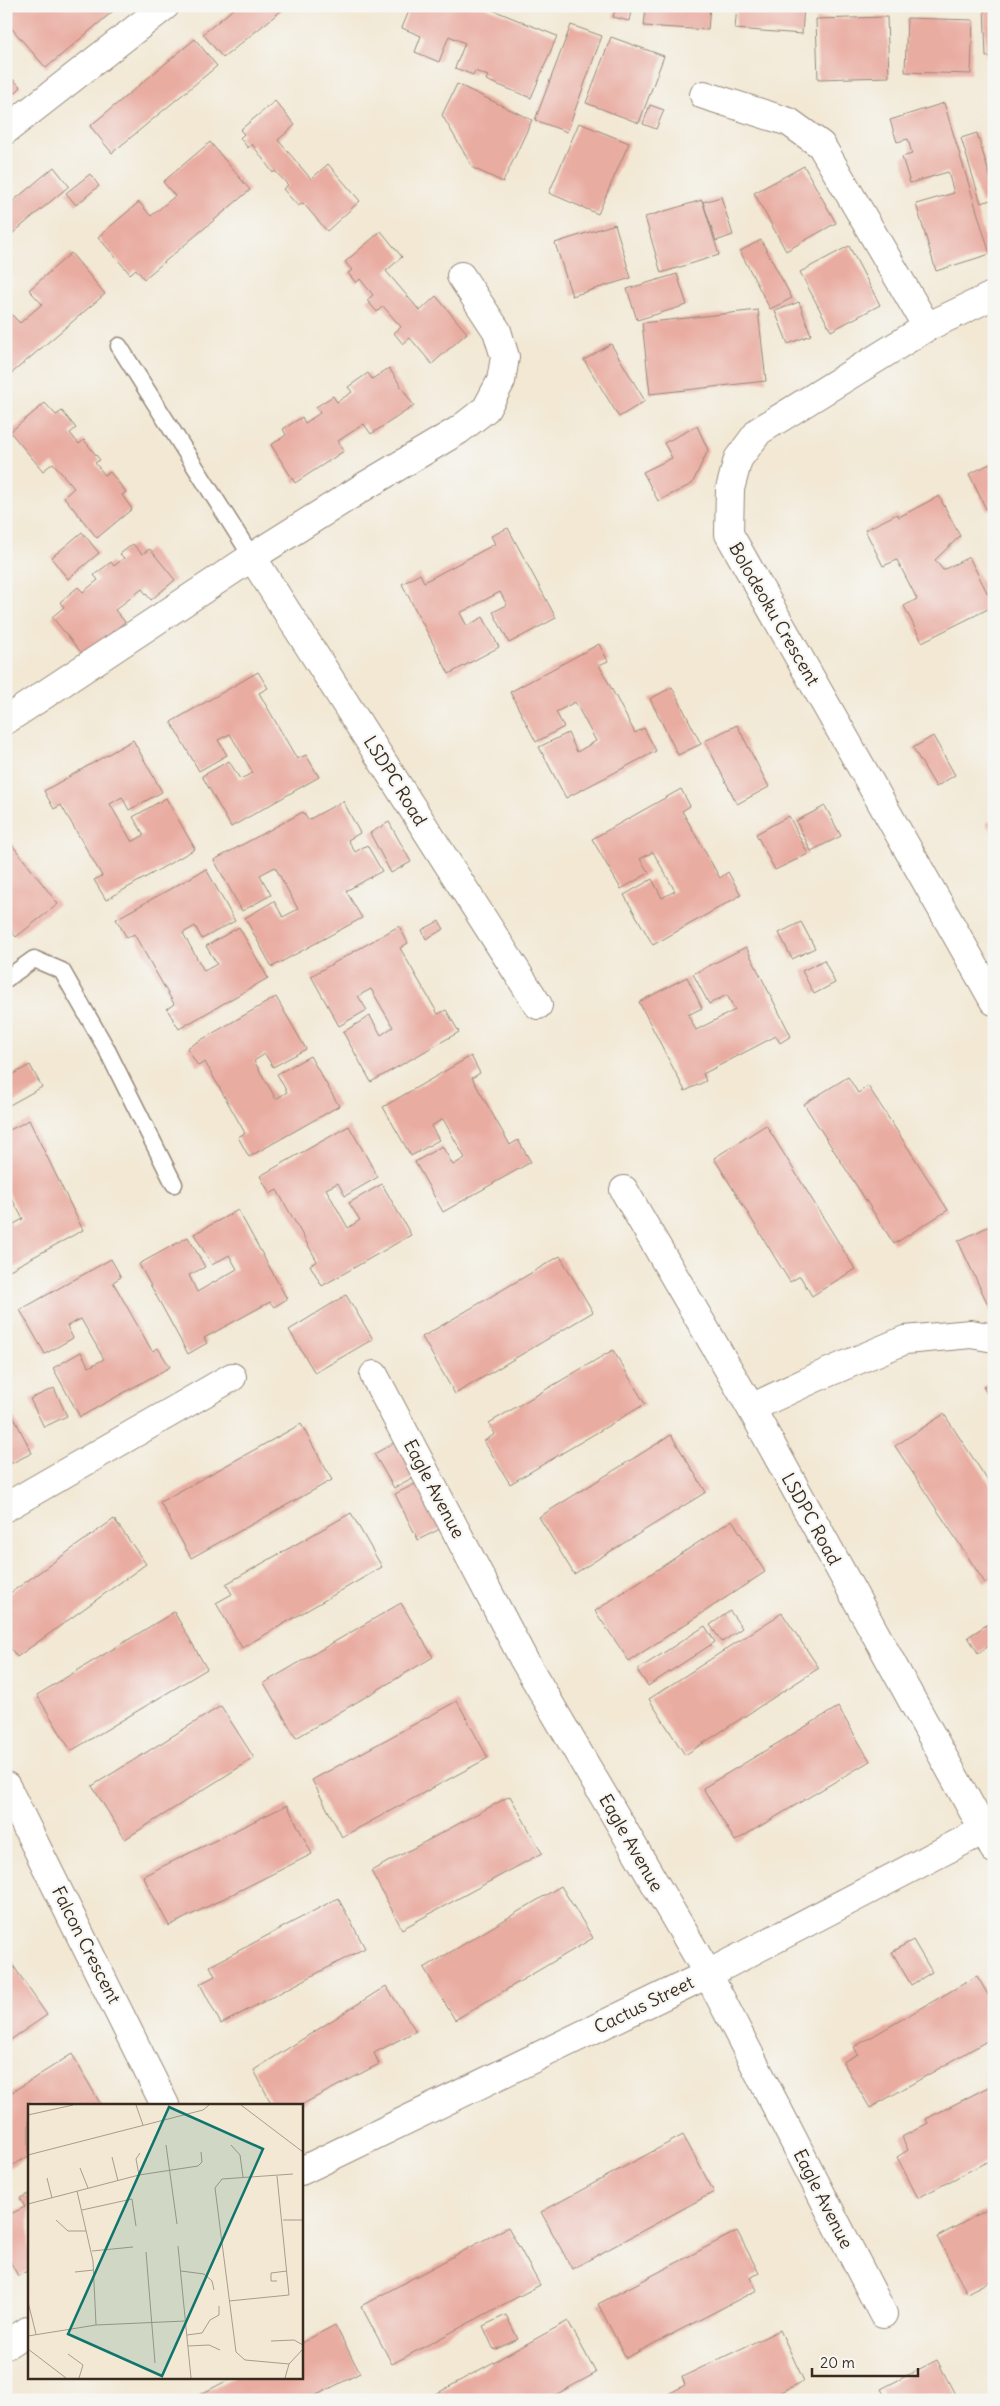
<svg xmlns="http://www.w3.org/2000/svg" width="1000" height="2406" viewBox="0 0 1000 2406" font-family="Delius,sans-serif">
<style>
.building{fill:#e9aca1}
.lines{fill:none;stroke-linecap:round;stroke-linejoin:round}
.lane-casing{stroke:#968979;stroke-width:19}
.street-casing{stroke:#968979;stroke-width:30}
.lane{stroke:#fff;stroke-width:16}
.street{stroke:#fff;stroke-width:28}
.labels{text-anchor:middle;stroke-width:4.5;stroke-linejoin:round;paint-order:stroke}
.street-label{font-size:18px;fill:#3b2a1e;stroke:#f6f6f2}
.inset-road{fill:none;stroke:#a99c8b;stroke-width:1}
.view{fill:#0f766e;fill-opacity:0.15;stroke:#0f766e;stroke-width:2.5}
.inset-edge{fill:none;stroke:#3b2a1e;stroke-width:2.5}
</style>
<rect width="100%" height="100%" fill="#f6f6f2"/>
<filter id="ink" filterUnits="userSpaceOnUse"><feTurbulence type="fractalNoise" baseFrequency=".02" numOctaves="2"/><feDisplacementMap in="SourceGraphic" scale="10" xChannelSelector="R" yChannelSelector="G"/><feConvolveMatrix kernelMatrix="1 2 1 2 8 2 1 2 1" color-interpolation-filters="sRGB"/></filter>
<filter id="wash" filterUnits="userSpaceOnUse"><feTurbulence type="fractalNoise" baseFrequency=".0096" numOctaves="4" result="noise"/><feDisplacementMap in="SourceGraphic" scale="20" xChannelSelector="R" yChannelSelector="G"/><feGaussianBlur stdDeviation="1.12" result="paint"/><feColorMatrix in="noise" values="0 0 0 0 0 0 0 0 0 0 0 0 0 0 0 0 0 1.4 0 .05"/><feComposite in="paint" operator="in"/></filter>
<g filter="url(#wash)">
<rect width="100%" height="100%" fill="#f2e8d4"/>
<g id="blocks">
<g class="building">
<polygon points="13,6 119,6 46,68 6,22 6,12"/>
<polygon points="237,6 287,6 223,58 203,34"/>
<polygon points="411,6 483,6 557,36 531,98 486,80 488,76 475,71 473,75 455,68 465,43 449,36 439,62 415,52 421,36 402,28"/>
<polygon points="616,6 632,6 629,21 613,17"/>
<polygon points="646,6 710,6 708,30 644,26"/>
<polygon points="737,6 804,6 802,34 735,29"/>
<polygon points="984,6 994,6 994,56 986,57"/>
<polygon points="887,17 889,77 818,79 816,19"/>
<polygon points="907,18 973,20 971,74 905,72"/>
<polygon points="571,25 602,36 567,132 535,120"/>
<polygon points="611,37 664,56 639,123 586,103"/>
<polygon points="195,39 217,66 112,153 90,126"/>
<polygon points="6,73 21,87 6,102"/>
<polygon points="457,84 532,120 503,182 473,168 442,115"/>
<polygon points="275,101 295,125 278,140 311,179 328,164 360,201 327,231 303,203 298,206 283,189 288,185 275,171 273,173 252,144 248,148 240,138 244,134 240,130"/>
<polygon points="944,103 990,254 936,271 916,204 954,193 948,172 910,183 902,157 912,154 908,139 897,142 890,120"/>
<polygon points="650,105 664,110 656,129 643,124"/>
<polygon points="579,123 629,143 598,214 549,193"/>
<polygon points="977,133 994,190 994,199 981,203 961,138"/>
<polygon points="210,142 250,190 144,279 136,269 130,274 98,237 139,202 151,216 175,196 163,182"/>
<polygon points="804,166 836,223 786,251 754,193"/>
<polygon points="54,167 69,186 6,239 6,207"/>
<polygon points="90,174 99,186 76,205 66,193"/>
<polygon points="721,197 733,235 716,241 703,202"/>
<polygon points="702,200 719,255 661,273 645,217"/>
<polygon points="615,224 631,278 572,296 555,243"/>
<polygon points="381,231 402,257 386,271 420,311 436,296 467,333 432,364 410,338 403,344 394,333 401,327 383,306 377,312 367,300 373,295 360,279 356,283 348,273 352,270 345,262"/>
<polygon points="761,240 792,298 770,309 740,251"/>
<polygon points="849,246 880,305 831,331 800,272"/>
<polygon points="71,253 105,294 6,378 6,309 20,323 42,304 29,290"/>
<polygon points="677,274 687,305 637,320 627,289"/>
<polygon points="799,302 811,335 788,344 775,311"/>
<polygon points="758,310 766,381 650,394 642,323"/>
<polygon points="611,344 645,401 619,417 584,360"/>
<polygon points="389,368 414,406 371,434 364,424 338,441 344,451 295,483 271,445 286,435 283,429 302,417 305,423 320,413 316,407 333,396 337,402 352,392 348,387 368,373 372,379"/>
<polygon points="45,403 56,415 62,411 76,428 70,433 79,444 84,440 100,460 95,463 105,475 110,472 126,492 122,495 132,509 97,538 64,497 74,488 53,463 43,471 10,432"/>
<polygon points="697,426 708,450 692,484 658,501 643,472 672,458 664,443"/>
<polygon points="994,462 994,508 987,511 969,474"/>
<polygon points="939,496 960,536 935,560 943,570 969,557 994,606 922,642 904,606 917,599 897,560 883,566 865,530 897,514 899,517"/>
<polygon points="508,528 556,618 509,643 493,612 507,605 500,592 460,613 467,626 483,617 499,647 449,674 402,584 420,574 424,582 495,544 491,536"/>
<polygon points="82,532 99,553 68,579 51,558"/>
<polygon points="133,544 142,554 150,549 175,580 151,600 142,589 115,610 125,622 83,655 52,617 64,607 60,602 78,587 83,592 98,580 94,575 111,562 114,566 124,558 120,554"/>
<polygon points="599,644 608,661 599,665 635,733 644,728 656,751 566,798 539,747 568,733 577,752 596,741 575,702 556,712 564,727 536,742 510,692"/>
<polygon points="258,672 268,688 259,693 297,759 306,755 319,777 231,827 202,776 229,761 240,779 253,773 230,734 218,740 227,755 199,771 171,722"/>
<polygon points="672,687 701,744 678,755 650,699"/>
<polygon points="737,725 769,787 737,804 705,741"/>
<polygon points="933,736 955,775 936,787 913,748"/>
<polygon points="133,740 162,792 129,810 122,797 110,804 132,842 144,835 133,817 166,798 195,849 106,900 94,880 102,876 61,805 54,809 44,791"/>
<polygon points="681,789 690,806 682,811 720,878 728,872 741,895 653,945 624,895 652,879 662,898 675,891 653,852 640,859 649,873 621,889 592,839"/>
<polygon points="343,801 360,833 348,840 355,852 367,845 382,871 346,891 362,918 272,967 245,918 274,901 283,917 298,909 275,867 260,875 271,895 242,911 214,860 303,812 308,820"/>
<polygon points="825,806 841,836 811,851 796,821"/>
<polygon points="789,816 808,854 775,870 756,834"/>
<polygon points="994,819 994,836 986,823"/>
<polygon points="389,822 411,862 391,873 370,833"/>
<polygon points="6,837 58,904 16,937 6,924"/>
<polygon points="206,869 235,921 202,939 195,926 183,933 204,971 217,964 206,946 239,927 268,978 179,1029 167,1009 174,1004 134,934 127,938 116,919"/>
<polygon points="439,921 444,929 426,939 422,930"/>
<polygon points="801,922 815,948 792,959 779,933"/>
<polygon points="399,926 408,943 400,948 438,1014 446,1010 459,1032 371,1082 343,1032 370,1016 381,1035 393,1027 371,989 358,996 367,1010 339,1026 311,976"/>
<polygon points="746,947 791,1036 780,1043 776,1036 703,1074 706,1081 685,1091 639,1002 687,977 702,1008 688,1015 696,1030 735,1010 727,995 709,1004 693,974"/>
<polygon points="824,960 835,983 814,994 802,971"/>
<polygon points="276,997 306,1049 273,1067 265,1054 254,1061 276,1099 287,1092 277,1074 310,1056 339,1106 249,1157 238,1137 245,1133 205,1062 198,1066 187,1048"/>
<polygon points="471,1056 480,1073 472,1078 510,1145 518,1140 531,1162 443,1212 415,1162 442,1146 453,1165 465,1158 443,1119 431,1126 439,1140 411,1156 383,1107"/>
<polygon points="30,1065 42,1087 6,1107 6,1078"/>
<polygon points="848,1077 858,1093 868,1086 948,1210 894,1244 804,1104"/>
<polygon points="29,1120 83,1230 6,1272 6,1213 12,1225 23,1219 6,1188 6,1132"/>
<polygon points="766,1125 855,1269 812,1296 800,1276 790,1282 714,1158"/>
<polygon points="349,1126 378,1177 345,1196 338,1183 326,1189 348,1228 360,1220 349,1203 382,1184 411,1235 322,1286 310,1265 317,1261 277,1190 270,1194 260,1176"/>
<polygon points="238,1210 287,1299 274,1307 270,1302 204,1338 207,1343 188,1354 139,1264 188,1237 205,1267 189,1275 197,1292 237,1269 229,1255 212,1265 194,1234"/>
<polygon points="994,1224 994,1312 992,1313 958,1241"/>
<polygon points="560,1256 593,1312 455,1394 422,1337"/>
<polygon points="111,1259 121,1277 113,1282 152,1351 158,1348 170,1367 80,1417 53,1368 81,1352 89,1367 104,1359 81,1319 67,1326 73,1338 45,1354 20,1310"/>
<polygon points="346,1295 373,1339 315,1373 289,1330"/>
<polygon points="613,1350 645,1404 510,1484 484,1441 495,1434 489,1423"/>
<polygon points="994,1380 994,1404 983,1387"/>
<polygon points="54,1388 67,1416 44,1427 30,1399"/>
<polygon points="6,1402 32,1453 6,1466"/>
<polygon points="944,1414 994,1490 994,1578 985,1583 895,1446"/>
<polygon points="301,1424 332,1480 191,1558 160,1502"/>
<polygon points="671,1435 706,1492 574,1574 539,1517"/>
<polygon points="397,1441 417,1475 394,1488 374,1454"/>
<polygon points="419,1482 442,1528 418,1540 395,1494"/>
<polygon points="351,1513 382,1567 242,1648 216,1603 232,1594 226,1584"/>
<polygon points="114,1519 146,1564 17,1657 6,1642 6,1596"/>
<polygon points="732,1520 765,1572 629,1661 595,1611"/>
<polygon points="401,1603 433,1657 296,1738 264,1683"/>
<polygon points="730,1611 742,1628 722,1642 710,1625"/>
<polygon points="174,1612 207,1669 71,1751 37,1695"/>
<polygon points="782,1613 819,1668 685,1755 649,1699"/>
<polygon points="991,1622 994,1626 994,1643 978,1653 968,1637"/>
<polygon points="705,1626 715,1642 648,1686 637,1670"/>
<polygon points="457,1701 488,1758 342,1837 312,1780"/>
<polygon points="221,1706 254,1758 125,1839 92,1786"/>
<polygon points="838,1707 870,1761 735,1841 703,1788"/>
<polygon points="510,1796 542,1853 402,1929 371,1871"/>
<polygon points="287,1805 312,1854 169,1926 143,1876"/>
<polygon points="561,1886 593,1938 455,2020 424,1968"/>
<polygon points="338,1898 365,1948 221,2024 200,1984 215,1976 210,1966"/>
<polygon points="913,1940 932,1972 911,1985 892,1952"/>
<polygon points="8,1958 47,2015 6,2043 6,1960"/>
<polygon points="977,1976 994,2005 994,2037 870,2108 843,2062 858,2054 854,2047"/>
<polygon points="386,1986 416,2031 374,2053 379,2064 301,2105 272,2105 254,2070"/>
<polygon points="72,2054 101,2105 29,2105 29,2156 6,2169 6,2096"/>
<polygon points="994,2084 994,2158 918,2198 897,2157 908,2150 902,2137 928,2123 926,2119"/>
<polygon points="683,2135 714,2192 572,2269 541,2212"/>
<polygon points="29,2194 29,2270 18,2276 6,2254 6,2216 25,2207 20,2198"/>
<polygon points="994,2206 994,2279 967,2293 937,2237"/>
<polygon points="508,2227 540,2285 392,2364 361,2306"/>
<polygon points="737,2231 759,2273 750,2278 757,2290 626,2358 598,2304"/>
<polygon points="506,2315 518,2339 494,2350 483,2326"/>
<polygon points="568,2321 596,2373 546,2400 425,2400"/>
<polygon points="335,2325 360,2373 307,2400 202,2400 199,2395 234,2377 301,2377 301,2343"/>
<polygon points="780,2330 804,2381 765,2400 662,2400 661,2398 685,2385 682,2377"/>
<polygon points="937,2360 958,2400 887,2400 881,2389"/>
</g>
</g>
</g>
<g filter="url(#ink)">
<use href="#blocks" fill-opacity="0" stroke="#968979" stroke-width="1"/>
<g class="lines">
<g class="lane-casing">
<g id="lane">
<polyline points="119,346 252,557"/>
<polyline points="6,979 34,959 62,971 106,1048 174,1184"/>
</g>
</g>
<g class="street-casing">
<g id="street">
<polyline points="704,95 789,122 821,145 927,327"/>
<polyline points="6,130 165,6"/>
<polyline points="994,295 927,327 759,431 738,459 730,489 729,534 994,1001"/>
<polyline points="252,557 538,1005"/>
<polyline points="6,720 252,557 365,486 459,430 486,409 501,381 505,357 497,331 461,276"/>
<polyline points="624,1190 751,1408 994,1849"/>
<polyline points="374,1375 524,1660 708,1974 883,2314"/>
<polyline points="751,1408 815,1378 905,1340 971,1334 994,1338"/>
<polyline points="6,1507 232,1377"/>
<polyline points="6,1786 165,2105"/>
<polyline points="301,2171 708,1974 982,1831"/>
<polyline points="6,2345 29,2330"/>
</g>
</g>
<use href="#lane" class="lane"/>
<use href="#street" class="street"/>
</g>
</g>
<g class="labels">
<g class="street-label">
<text transform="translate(774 614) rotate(60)" y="6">Bolodeoku Crescent</text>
<text transform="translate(395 781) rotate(58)" y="6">LSDPC Road</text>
<text transform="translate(434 1489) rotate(62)" y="6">Eagle Avenue</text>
<text transform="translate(811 1519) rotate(61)" y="6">LSDPC Road</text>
<text transform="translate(631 1843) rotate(60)" y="6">Eagle Avenue</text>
<text transform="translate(86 1945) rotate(63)" y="6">Falcon Crescent</text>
<text transform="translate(644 2005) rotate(-26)" y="6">Cactus Street</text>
<text transform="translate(823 2199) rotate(63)" y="6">Eagle Avenue</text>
</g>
</g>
<g transform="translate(28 2104)">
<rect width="275" height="275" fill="#f2e8d4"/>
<path class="inset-road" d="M 108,1 L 115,21M 213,1 L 275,48M 0,11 L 45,1M 138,41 L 149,120M 203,41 L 212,51 L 215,73M 0,51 L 175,6 L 181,1M 84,53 L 90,77M 52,64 L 60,84M 111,71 L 108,55 L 112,49M 19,74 L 24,94M 49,87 L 65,157 L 68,221M 0,100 L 111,71 L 170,62 L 174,58 L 173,48M 54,106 L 104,95 L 108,122M 28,116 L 40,127 L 58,127M 255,116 L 275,116M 150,142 L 163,274M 64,147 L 105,143M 118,148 L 127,259M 153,167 L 176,170 L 184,177 L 186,186M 47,168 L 66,166M 249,177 L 243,177 L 243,169 L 259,167M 201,197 L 261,191 L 249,72M 0,198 L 8,230M 159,231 L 174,229 L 182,216 L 191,211 L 191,202M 0,232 L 68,221 L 157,217M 243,237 L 266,236 L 275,241M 160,242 L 181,241 L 192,246M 0,245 L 38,274M 40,250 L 55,261 L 51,274M 261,260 L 217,256 L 208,248 L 187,84 L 194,75 L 265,70M 257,274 L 261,260 L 275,245"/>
<path class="view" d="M 141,3 L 235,45 L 134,272 L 40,230 Z"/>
<rect width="275" height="275" class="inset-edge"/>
</g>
<rect width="1000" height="2406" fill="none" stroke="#f6f6f2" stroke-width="25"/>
<path d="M812 2368v8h106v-8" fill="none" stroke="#3b2a1e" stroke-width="2.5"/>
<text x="820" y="2368" font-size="15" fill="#3b2a1e" stroke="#f6f6f2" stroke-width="4" paint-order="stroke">20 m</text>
</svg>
